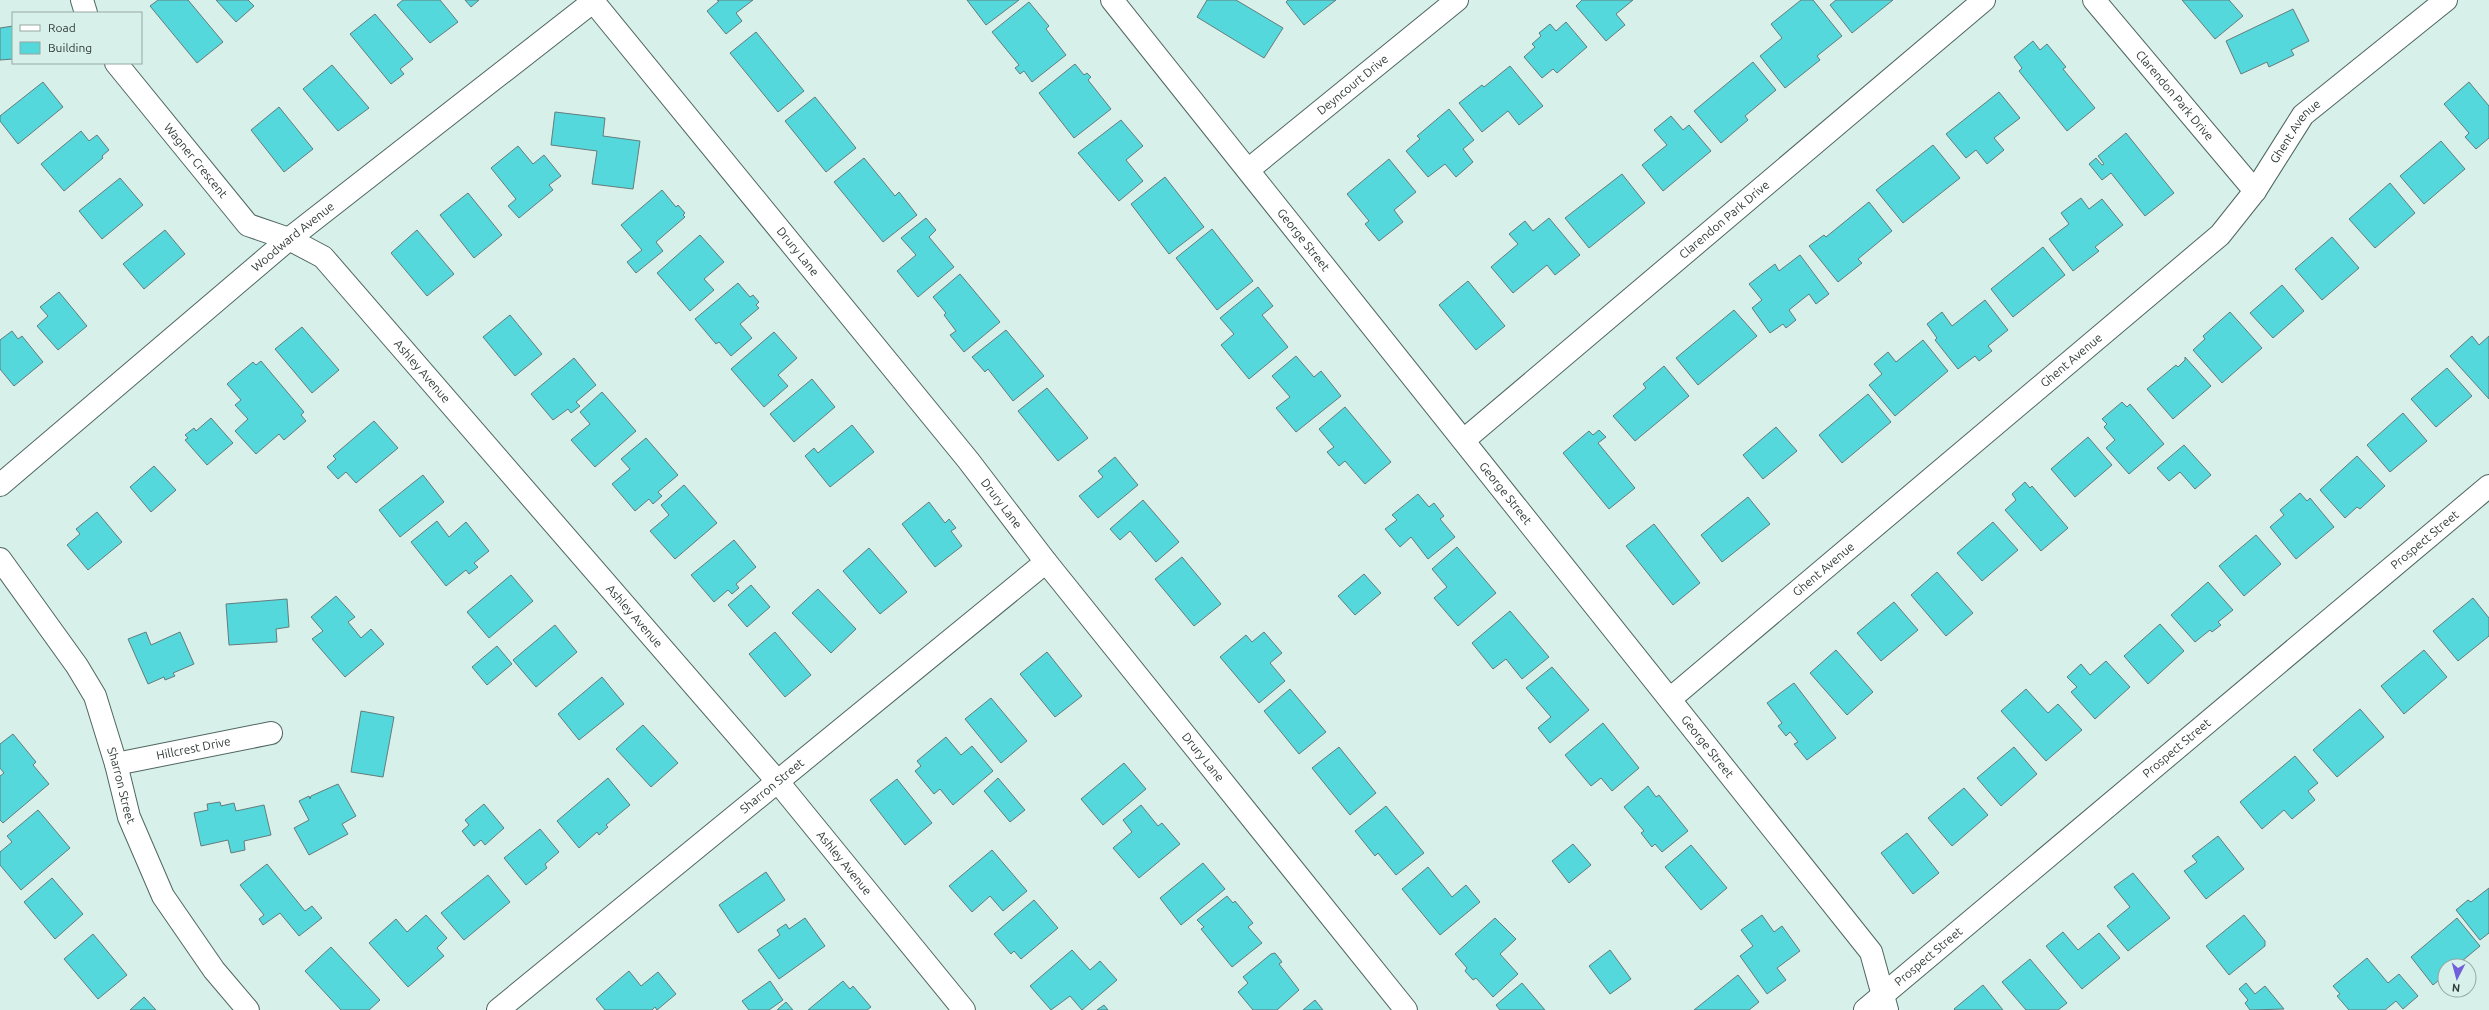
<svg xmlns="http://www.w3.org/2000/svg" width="2489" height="1010" viewBox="0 0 2489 1010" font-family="Ubuntu,sans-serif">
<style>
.building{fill:#55d8dc;stroke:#647c7c}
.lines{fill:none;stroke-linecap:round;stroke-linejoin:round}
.street-casing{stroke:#506660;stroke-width:24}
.secondary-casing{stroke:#506660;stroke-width:24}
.street{stroke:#fff;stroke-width:22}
.secondary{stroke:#fff;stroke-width:22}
.labels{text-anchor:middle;stroke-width:3;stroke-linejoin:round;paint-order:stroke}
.street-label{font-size:12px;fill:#313b38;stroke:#d7f0e9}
</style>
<rect width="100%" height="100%" fill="#d7f0e9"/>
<g class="building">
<polygon points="158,0 188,0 223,42 197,63 150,6"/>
<polygon points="216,0 248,0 254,6 236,22"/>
<polygon points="403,0 440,0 458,22 430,43 397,5"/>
<polygon points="465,0 479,0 471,7"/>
<polygon points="717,0 753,0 736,13 742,21 726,34 707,11 719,1"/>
<polygon points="967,0 1019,0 986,25"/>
<polygon points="1207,0 1236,0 1283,28 1264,58 1197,17"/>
<polygon points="1288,0 1336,0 1304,25 1286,2"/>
<polygon points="1582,0 1633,0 1616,14 1625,25 1606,41 1576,6"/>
<polygon points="1801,0 1813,0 1842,36 1817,56 1820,60 1785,88 1760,56 1782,38 1771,24"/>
<polygon points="1836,0 1893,0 1852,33 1830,5"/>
<polygon points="2182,0 2229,0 2243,16 2215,39"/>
<polygon points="1029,2 1049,26 1046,29 1066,55 1032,82 1024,71 1020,74 1015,68 1019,65 992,32"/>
<polygon points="2293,9 2309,41 2291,50 2294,55 2269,67 2267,62 2241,74 2226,41"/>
<polygon points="375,14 413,59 400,69 404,74 391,84 350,34"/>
<polygon points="1566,22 1587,47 1557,73 1553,69 1542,78 1524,57 1535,47 1532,44 1541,36 1539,33 1550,24 1556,31"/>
<polygon points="13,26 13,59 0,60 0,28"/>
<polygon points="756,32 804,91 778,112 730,53"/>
<polygon points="2033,41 2040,50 2047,44 2066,67 2063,69 2095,108 2067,131 2019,71 2022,68 2014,57"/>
<polygon points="1753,62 1776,90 1745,116 1748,120 1721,143 1694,111"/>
<polygon points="1075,64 1084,75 1087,73 1091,77 1088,80 1111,109 1074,138 1039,93"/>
<polygon points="332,65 369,108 338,131 303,89"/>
<polygon points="1510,66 1543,106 1519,125 1508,111 1482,132 1459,103 1482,85 1484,87"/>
<polygon points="43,82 63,107 18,144 0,121 0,116"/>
<polygon points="2469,82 2489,106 2489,138 2476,149 2465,137 2469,133 2444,104"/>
<polygon points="1999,92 2020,118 1994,138 2004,150 1987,164 1976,150 1966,158 1946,134"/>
<polygon points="815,97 856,148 826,172 785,121"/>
<polygon points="279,107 313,149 284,172 251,130"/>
<polygon points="1449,109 1474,140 1463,149 1473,162 1456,177 1445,164 1428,177 1406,151 1420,139 1417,136"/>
<polygon points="555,112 605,118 603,136 640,141 633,189 592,184 597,151 551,145"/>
<polygon points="1671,116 1683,130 1689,125 1711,151 1663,191 1642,165 1667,145 1654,130"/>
<polygon points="1121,120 1143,146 1126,160 1143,181 1119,201 1078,153"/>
<polygon points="81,131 89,141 97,135 109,150 102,156 103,158 64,191 41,164"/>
<polygon points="2126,133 2174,193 2145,216 2111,173 2102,180 2089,164 2096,158 2102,165 2104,164 2098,156"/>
<polygon points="2441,141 2465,169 2424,204 2400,176"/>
<polygon points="1933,145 1960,178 1903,223 1876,190"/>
<polygon points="518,146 533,164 544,155 561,176 549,185 553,190 519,218 508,206 516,199 491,168"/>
<polygon points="864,158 895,196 899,192 917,215 883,242 834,182"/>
<polygon points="1389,159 1416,192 1394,210 1403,222 1379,241 1365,224 1369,221 1347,194"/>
<polygon points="1622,174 1645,203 1589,248 1565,218"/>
<polygon points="1165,177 1204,227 1169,254 1131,204"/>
<polygon points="120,178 143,205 102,239 79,211"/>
<polygon points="2390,183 2415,213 2375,248 2349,219"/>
<polygon points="662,190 676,207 678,205 685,213 683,215 685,217 656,242 663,251 636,273 627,262 642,250 621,225"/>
<polygon points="468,193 502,235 474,258 440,215"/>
<polygon points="2081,198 2089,209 2102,199 2123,225 2095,247 2099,251 2073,271 2049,239 2069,224 2061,213"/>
<polygon points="1869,202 1892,231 1858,259 1862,263 1838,282 1809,246 1824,235 1826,237"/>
<polygon points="926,218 936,230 929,237 954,267 918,297 897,271 916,255 901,238"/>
<polygon points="1549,218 1580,255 1555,275 1547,265 1513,293 1491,267 1518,244 1509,234 1525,221 1533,231"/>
<polygon points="1212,229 1253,281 1217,310 1176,258"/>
<polygon points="165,230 185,254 144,289 123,264"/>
<polygon points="417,230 454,274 427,296 391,253"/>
<polygon points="700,235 724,262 704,279 714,290 690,311 657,273"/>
<polygon points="2332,237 2359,268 2322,300 2295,269"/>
<polygon points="2043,247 2065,275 2013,317 1991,289"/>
<polygon points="1800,255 1829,294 1816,304 1809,294 1789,310 1796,320 1786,328 1783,324 1770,333 1752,308 1762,300 1749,284 1775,264 1779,271"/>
<polygon points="960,274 1000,322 964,352 950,335 956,331 944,315 946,313 933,297"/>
<polygon points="1468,281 1505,326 1476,350 1439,305"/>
<polygon points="738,283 750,297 753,295 759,302 756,305 759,308 740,324 752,338 731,356 719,342 716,344 695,319"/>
<polygon points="2282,285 2304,311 2273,338 2250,313"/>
<polygon points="1258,287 1273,306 1262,315 1288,347 1249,379 1221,345 1234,334 1220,318"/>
<polygon points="59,292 87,326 58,350 37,326 48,316 40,307"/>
<polygon points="1985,300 2008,330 1988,346 1992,351 1979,361 1975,356 1958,369 1935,340 1937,338 1927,324 1942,312 1952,326"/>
<polygon points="1734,310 1757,336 1698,385 1676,358"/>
<polygon points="2230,312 2262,348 2222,383 2193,350 2205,339 2203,336"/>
<polygon points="510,315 542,354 515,376 483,337"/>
<polygon points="302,327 339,370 312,393 275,349"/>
<polygon points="1006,330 1044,376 1013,401 988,369 985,372 972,357"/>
<polygon points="12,331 18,339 22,336 43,362 14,386 0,369 0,340"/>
<polygon points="774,332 797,358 778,375 788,386 764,407 731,369"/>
<polygon points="2472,336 2479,345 2489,336 2489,399 2450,356"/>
<polygon points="1923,340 1948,371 1895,416 1869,385 1882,374 1874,364 1888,352 1896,362"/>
<polygon points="1296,356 1314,377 1321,371 1341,396 1296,432 1276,408 1290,397 1272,376"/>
<polygon points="2185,357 2211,386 2173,419 2147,389 2176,365 2178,367 2185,360"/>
<polygon points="574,358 596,385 576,402 580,406 571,413 568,409 553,420 531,394"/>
<polygon points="261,361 304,412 301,415 306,421 284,440 279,434 256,454 235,431 248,419 235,405 241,400 227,384 253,362 256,365"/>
<polygon points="1664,366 1689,396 1635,441 1613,416 1646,388 1643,384"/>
<polygon points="2447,368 2472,396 2436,427 2411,399"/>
<polygon points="812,379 835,407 794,442 770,414"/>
<polygon points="1047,388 1088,438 1058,461 1018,411"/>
<polygon points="602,392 636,431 595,467 571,440 590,424 580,412"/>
<polygon points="1868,394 1891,422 1842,463 1819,435"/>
<polygon points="2122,402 2127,407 2130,404 2164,444 2129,474 2106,448 2115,440 2104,427 2107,424 2102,419"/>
<polygon points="1345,407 1391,462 1365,484 1345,461 1339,466 1327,452 1334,447 1319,429"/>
<polygon points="2403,413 2427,441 2390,472 2367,445"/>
<polygon points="211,418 233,443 207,465 185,440 188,438 185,435 194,428 196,431"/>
<polygon points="374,421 398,448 356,483 346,472 338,479 327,467 336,459 333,456"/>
<polygon points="852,425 874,452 830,487 805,456 814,448 818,453"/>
<polygon points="1776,427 1797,451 1763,479 1743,455"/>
<polygon points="1599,430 1606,437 1598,443 1635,488 1609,509 1563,453 1589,431 1593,435"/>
<polygon points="2088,437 2112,465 2075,497 2051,469"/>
<polygon points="646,438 678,475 658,492 662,496 653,504 649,499 635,511 612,484 630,469 621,459"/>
<polygon points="2184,445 2211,475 2195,489 2180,472 2169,481 2157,468"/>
<polygon points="2357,456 2385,486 2360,509 2357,507 2345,518 2320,490"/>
<polygon points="1115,457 1138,485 1098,518 1079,496 1103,477 1098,471"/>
<polygon points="154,466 176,490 151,512 130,487"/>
<polygon points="423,475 444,502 400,537 379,510"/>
<polygon points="2025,482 2030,488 2032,486 2068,528 2041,551 2005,510 2016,500 2012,494"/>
<polygon points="684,485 717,523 675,559 650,531 669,515 661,505"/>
<polygon points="2300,493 2307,501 2310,498 2334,527 2296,559 2270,527 2284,515 2280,510"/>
<polygon points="1418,494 1429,507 1434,503 1444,516 1440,519 1455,537 1428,559 1411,537 1400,547 1385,529 1397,520 1392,515"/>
<polygon points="1748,497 1770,524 1722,562 1701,535"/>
<polygon points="1143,500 1179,542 1156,562 1130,531 1120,540 1110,529"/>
<polygon points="929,502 945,523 949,519 956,528 951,531 962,546 935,567 902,524"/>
<polygon points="97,512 122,542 88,570 67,545 80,534 76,529"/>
<polygon points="437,521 449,537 466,522 489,551 474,563 478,567 469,574 466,570 446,586 411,542"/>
<polygon points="1993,522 2018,550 1982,581 1957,553"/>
<polygon points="1654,524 1700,583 1673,605 1626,546"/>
<polygon points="2256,535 2281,564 2244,596 2219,566"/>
<polygon points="734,540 756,567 736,584 739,588 732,594 728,590 714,602 691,575"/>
<polygon points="1457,547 1496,593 1458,626 1434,598 1447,587 1432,569"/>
<polygon points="869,548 907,592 880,614 843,571"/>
<polygon points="1182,557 1221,604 1194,626 1155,579"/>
<polygon points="1937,572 1973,613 1946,636 1911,595"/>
<polygon points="1364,574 1381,593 1355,615 1338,596"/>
<polygon points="511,575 533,601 489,638 467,612"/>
<polygon points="2208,582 2233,610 2218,622 2221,625 2212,632 2210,630 2195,642 2171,615"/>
<polygon points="751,585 770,607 747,627 728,605"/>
<polygon points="818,589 856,629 831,653 792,613"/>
<polygon points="336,596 355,617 348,622 361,638 371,629 384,644 345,677 312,639 323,631 311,617"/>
<polygon points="2473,598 2489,618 2489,636 2458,661 2433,631"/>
<polygon points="287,599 289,627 276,629 277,642 229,645 226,604"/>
<polygon points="1894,602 1918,630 1881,661 1857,633"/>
<polygon points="1510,611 1549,657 1522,679 1506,659 1493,669 1472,643"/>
<polygon points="2160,624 2184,651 2148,684 2124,656"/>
<polygon points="555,625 577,652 536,687 513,660"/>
<polygon points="146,632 151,645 180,632 194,664 173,673 175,676 165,680 164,677 148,684 128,639"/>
<polygon points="775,632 811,675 785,697 749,654"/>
<polygon points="1264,632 1282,653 1270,663 1285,681 1259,703 1220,657 1246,635 1252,642"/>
<polygon points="497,646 512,664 487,685 472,667"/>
<polygon points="1836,650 1873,692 1847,715 1810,673"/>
<polygon points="2424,650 2447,677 2404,714 2381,686"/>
<polygon points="1047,652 1082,696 1055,717 1020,674"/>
<polygon points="2106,661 2130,687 2095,719 2071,692 2077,687 2067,677 2081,664 2090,675"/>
<polygon points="1552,667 1589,710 1550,743 1538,728 1551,717 1526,688"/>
<polygon points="602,677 624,704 579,740 558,714"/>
<polygon points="1794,683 1836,738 1807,760 1794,744 1798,742 1790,732 1786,736 1778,726 1782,723 1767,703"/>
<polygon points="1290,689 1326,732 1299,754 1264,711"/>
<polygon points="2026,689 2048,713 2058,704 2082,730 2046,761 2001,711"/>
<polygon points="991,698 1027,741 1001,763 965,719"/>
<polygon points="2360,709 2384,737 2337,777 2313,750"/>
<polygon points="361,711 394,717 383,777 351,772"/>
<polygon points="1603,723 1639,768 1612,791 1601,778 1591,786 1565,755"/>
<polygon points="643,725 678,763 651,787 616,749"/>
<polygon points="13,734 36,762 33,765 49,784 3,823 0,820 0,776 4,773 0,768 0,744"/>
<polygon points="946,737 961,755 972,746 993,771 953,805 940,789 934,794 915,771 921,766 917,761"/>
<polygon points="1339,747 1376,793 1350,815 1312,768"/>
<polygon points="2014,747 2037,774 2001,806 1977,778"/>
<polygon points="2295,756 2318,783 2308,791 2315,800 2292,819 2284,810 2262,829 2240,802"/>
<polygon points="1124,763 1146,789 1103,825 1081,799"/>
<polygon points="608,778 630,805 606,825 608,827 599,835 597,832 579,848 557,821"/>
<polygon points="998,778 1025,810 1010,822 984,791"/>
<polygon points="897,779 932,823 905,845 870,800"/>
<polygon points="338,784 356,816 342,824 348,834 309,855 294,828 309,820 299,801 309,796 310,799 311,796"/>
<polygon points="1648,786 1656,797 1659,795 1688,831 1662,852 1655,844 1652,847 1641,833 1644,831 1624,807"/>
<polygon points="1964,788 1988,815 1952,846 1928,818"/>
<polygon points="220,802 221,806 234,803 236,811 264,805 271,835 244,841 245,850 231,853 228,840 201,846 194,813 208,810 207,804"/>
<polygon points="484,804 504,828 485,845 481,840 474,846 462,831 469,825 465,820"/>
<polygon points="1141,805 1158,826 1162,823 1180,844 1139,878 1113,848 1132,832 1123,820"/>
<polygon points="1386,806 1424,853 1396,875 1378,853 1375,856 1355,831"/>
<polygon points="38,810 70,848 21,890 0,865 0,852 12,842 7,836"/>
<polygon points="540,829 559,852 545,864 547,868 526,885 504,858"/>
<polygon points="1907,833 1939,873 1913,894 1881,853"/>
<polygon points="2218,836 2244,869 2206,899 2184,871 2197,862 2192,856"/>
<polygon points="1573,844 1591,865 1569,883 1552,861"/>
<polygon points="1691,845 1727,888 1701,910 1665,867"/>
<polygon points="992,850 1027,891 1003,911 990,896 972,912 949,886"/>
<polygon points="1203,863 1225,889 1181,925 1160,898"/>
<polygon points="267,864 305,911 312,906 322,918 299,936 280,913 263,925 259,919 264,915 240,885"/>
<polygon points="1428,867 1452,897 1466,885 1480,902 1440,935 1402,889"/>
<polygon points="766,872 785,900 738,933 719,905"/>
<polygon points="2133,873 2170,918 2128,951 2107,926 2130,907 2114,887"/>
<polygon points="488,875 510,902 464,940 441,913"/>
<polygon points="52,878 83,914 55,939 24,902"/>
<polygon points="2489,888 2489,933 2480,940 2456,910 2468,900 2471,902"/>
<polygon points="1227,896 1233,903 1235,901 1253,923 1248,927 1262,943 1232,967 1201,929 1204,927 1197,920"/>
<polygon points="1034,900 1058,928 1021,959 1014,951 1011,954 994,934"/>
<polygon points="426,915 447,938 437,948 444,956 408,987 369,943 396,919 407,932"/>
<polygon points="1762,915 1774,932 1782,926 1800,951 1777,968 1786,980 1767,994 1740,956 1753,946 1741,930"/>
<polygon points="2244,915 2265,941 2265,946 2229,975 2206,946"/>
<polygon points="805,918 825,946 779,979 758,950 780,935 777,930 786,924 789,929"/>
<polygon points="1495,918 1516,939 1500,954 1518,974 1493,997 1476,978 1473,980 1465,971 1467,968 1455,954"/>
<polygon points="2457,918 2480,946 2456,966 2445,966 2445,975 2433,985 2411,957"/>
<polygon points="2063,932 2078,950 2099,933 2120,958 2082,989 2046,946"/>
<polygon points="93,934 127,975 98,999 64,959"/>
<polygon points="331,947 380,1000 369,1010 341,1010 305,971"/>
<polygon points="1072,950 1090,970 1100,961 1117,980 1082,1010 1070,996 1051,1010 1030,986"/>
<polygon points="1610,950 1631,979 1610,994 1589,966"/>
<polygon points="1275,953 1282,962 1279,964 1299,990 1277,1010 1253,1010 1238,992 1248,983 1243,977 1271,954"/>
<polygon points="2367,958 2388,983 2399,974 2418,996 2403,1009 2396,1001 2385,1010 2349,1010 2337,996 2340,994 2333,986"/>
<polygon points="2030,959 2067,1003 2058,1010 2026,1010 2002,982"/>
<polygon points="629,971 641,986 658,972 676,994 657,1010 655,1007 652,1010 605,1010 596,999"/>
<polygon points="1738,975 1759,1002 1749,1010 1694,1010"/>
<polygon points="770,981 783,1000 769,1010 749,1010 742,1001"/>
<polygon points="843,981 850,989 853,986 871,1007 867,1010 808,1010"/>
<polygon points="1522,983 1545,1010 1500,1010 1496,1005"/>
<polygon points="2246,983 2255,994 2265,986 2284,1009 2250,1010 2245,1003 2248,1000 2239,989"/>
<polygon points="1983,985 2003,1010 1955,1010 1954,1009"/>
<polygon points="144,997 156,1010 130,1010"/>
<polygon points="1315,1000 1323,1010 1303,1010"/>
<polygon points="786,1002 793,1010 777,1010"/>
<polygon points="1104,1005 1108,1010 1097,1010"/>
</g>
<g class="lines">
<g class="street-casing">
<g id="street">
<polyline points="82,0 86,13"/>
<path id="s1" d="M 1112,0 L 1871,952 L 1887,1010"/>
<path id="s2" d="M 2094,0 L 2255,191"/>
<path id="s3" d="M 116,63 L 248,225 L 289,239 L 323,257 L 778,782 L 964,1010"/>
<path id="s4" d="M 1248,170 L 1457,0"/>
<path id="s5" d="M 1464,440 L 1984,0"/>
<path id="s6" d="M 0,485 L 289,239 L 595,0"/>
<path id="s7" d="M 0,559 L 77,666 L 95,696 L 116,764 L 129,817 L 163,896 L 214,970 L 248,1010"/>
<path id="s8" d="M 1670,699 L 2220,235 L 2255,191 L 2303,115 L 2446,0"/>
<path id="s9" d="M 116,764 L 271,733"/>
<path id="s10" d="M 498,1010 L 1046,562"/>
</g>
</g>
<g class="secondary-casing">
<g id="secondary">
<path id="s11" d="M 592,0 L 968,460 L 1046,562 L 1406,1010"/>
<path id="s12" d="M 1865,1010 L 2489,486"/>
</g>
</g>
<use href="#street" class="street"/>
<use href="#secondary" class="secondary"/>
</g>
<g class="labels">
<g class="street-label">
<text dy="4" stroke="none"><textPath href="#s4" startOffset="135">Deyncourt Drive</textPath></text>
<text dy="4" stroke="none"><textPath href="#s2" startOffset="125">Clarendon Park Drive</textPath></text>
<text dy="4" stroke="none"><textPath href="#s8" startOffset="848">Ghent Avenue</textPath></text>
<text dy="4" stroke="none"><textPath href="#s3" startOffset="126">Wagner Crescent</textPath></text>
<text dy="4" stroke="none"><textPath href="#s5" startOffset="341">Clarendon Park Drive</textPath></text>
<text dy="4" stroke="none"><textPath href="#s6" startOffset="384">Woodward Avenue</textPath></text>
<text dy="4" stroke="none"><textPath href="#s1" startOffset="307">George Street</textPath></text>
<text dy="4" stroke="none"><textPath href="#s11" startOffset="325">Drury Lane</textPath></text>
<text dy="4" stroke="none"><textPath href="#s8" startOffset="525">Ghent Avenue</textPath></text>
<text dy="4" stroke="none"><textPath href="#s3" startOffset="442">Ashley Avenue</textPath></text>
<text dy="4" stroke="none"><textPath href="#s1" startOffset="631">George Street</textPath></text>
<text dy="4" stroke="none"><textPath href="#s11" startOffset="649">Drury Lane</textPath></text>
<text dy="4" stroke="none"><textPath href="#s12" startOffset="731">Prospect Street</textPath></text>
<text dy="4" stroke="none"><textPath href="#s8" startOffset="201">Ghent Avenue</textPath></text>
<text dy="4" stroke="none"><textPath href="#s3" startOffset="766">Ashley Avenue</textPath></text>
<text dy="4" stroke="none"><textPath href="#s9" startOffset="79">Hillcrest Drive</textPath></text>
<text dy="4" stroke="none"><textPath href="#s1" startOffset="955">George Street</textPath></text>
<text dy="4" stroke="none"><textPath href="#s12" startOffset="407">Prospect Street</textPath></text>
<text dy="4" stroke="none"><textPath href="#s11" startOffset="973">Drury Lane</textPath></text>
<text dy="4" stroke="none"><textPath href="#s7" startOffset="260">Sharron Street</textPath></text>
<text dy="4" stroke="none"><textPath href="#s10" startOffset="354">Sharron Street</textPath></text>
<text dy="4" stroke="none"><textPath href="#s3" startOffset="1090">Ashley Avenue</textPath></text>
<text dy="4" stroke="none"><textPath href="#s12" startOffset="83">Prospect Street</textPath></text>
</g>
</g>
<rect x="12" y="12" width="130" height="52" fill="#d7f0e9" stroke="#95a8a2"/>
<rect x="20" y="25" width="20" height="6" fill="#ffffff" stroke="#95a8a2"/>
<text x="48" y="32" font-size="12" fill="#313b38">Road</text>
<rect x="20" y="42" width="20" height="12" fill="#55d8dc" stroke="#95a8a2"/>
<text x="48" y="52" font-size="12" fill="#313b38">Building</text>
<g transform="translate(2457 978) rotate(186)"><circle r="19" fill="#d7f0e9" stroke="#95a8a2"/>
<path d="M0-3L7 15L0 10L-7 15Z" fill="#725fda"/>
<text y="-6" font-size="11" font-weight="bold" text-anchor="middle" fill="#313b38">N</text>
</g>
</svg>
